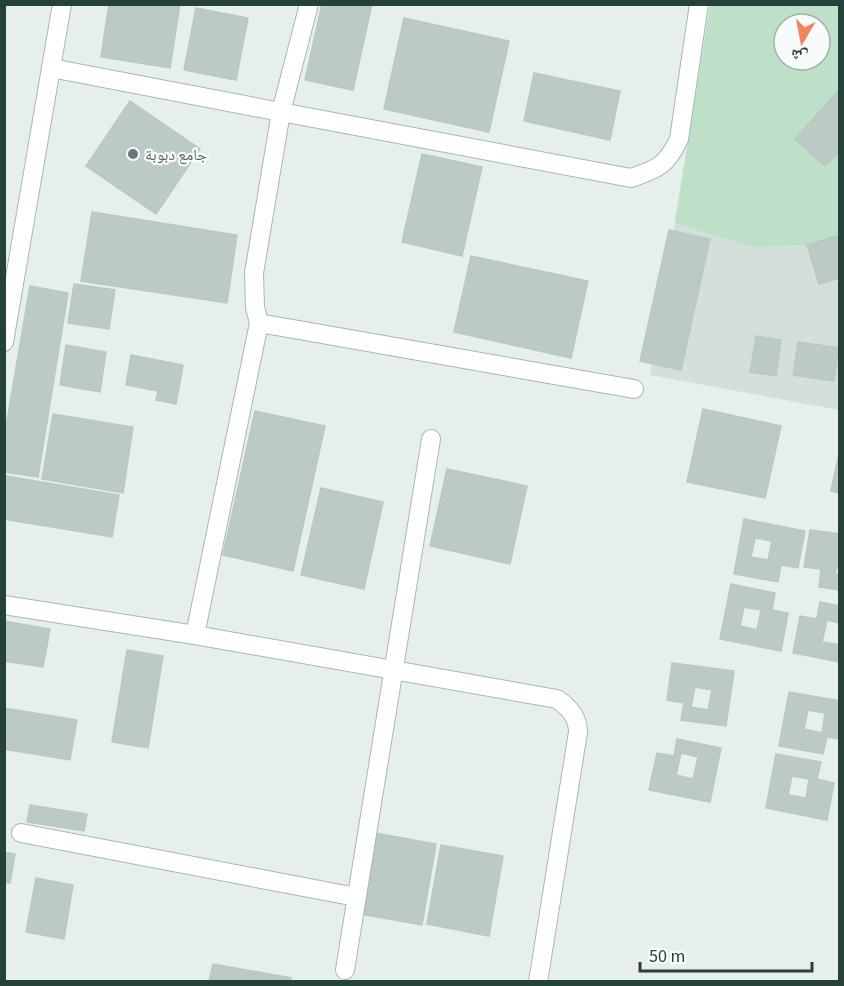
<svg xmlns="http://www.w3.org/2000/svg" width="844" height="986" viewBox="0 0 844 986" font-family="'Source Sans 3','Noto Naskh Arabic',sans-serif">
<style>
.built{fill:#d4dfda;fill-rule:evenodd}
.green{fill:#bfe0c8;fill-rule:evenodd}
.building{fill:#bbcac4;stroke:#b8c9c2;stroke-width:1.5;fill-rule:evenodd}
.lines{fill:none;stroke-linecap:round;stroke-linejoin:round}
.street-casing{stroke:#a8b8b2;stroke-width:20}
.secondary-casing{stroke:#a4bbb3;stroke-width:20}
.street{stroke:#fff;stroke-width:18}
.secondary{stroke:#fff;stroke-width:18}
.worship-dot{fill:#6b7280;stroke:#f7fbf9;stroke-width:2}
.labels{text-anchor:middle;stroke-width:4.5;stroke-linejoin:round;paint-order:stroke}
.worship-label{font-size:16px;fill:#5b616d;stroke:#f7fbf9;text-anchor:start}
</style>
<rect width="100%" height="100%" fill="#e6efeb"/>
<path class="built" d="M 710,5 L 839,5 L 839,410 L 650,375 ZM 784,24 L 820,24 L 820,60 L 784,60 Z"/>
<path class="green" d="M 710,5 L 839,5 L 839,89 L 795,139 L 825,166 L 839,151 L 839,235 L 807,245 L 753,247 L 675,223 ZM 784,24 L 820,24 L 820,60 L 784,60 Z"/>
<g class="building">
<polygon points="109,4 180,4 170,68 101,57"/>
<polygon points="322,4 372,4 353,90 305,80"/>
<polygon points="196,8 248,18 236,80 184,70"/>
<polygon points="404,18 509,41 489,132 384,109"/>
<polygon points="534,73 620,91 610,140 524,121"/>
<polygon points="840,89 840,151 825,166 795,139"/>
<polygon points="130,101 200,149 156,214 86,166"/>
<polygon points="422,154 482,167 462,256 402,242"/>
<polygon points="92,212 237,235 227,303 81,281"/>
<polygon points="669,230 710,239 681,370 640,361"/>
<polygon points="840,235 840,278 819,284 807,245"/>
<polygon points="471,256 588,281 571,358 454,332"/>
<polygon points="74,284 115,290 109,329 68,323"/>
<polygon points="30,286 68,293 38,477 4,472 4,438"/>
<polygon points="756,336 781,340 776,376 750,372"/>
<polygon points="798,342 839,348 834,381 793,375"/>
<polygon points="66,345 106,352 100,392 60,385"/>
<polygon points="131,355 183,365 176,404 156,400 158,391 126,385"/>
<polygon points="703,409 781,426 765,498 687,482"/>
<polygon points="255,411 325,426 293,571 223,555"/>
<polygon points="53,414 133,427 123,493 42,479"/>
<polygon points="840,449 840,493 831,491"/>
<polygon points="447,469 527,486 510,564 430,546"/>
<polygon points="6,476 119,495 112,537 4,519"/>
<polygon points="321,488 383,502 364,589 301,575"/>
<path d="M 744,519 L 805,531 L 798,568 L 781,565 L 778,582 L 734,574 ZM 755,538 L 772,541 L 768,560 L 751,557 Z"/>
<polygon points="810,530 840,534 840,554 835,574 840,575 840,590 819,587 821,569 804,567"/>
<path d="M 731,584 L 775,593 L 772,610 L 788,613 L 781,651 L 720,639 ZM 744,607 L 761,610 L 757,630 L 740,626 Z"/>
<polygon points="820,602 840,606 840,623 827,620 822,642 840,645 840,662 793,653 800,616 817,619"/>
<polygon points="4,621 50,629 43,667 4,661"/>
<polygon points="127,650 163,656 148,748 112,742"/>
<path d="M 672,663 L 734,671 L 726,726 L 681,720 L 684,703 L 667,700 ZM 695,687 L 712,690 L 708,710 L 691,707 Z"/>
<path d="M 789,692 L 840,701 L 840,739 L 827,737 L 823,754 L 779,746 ZM 808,710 L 825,713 L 822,733 L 804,729 Z"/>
<polygon points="4,708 77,720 70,760 4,749"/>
<path d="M 677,739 L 721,748 L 710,802 L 649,790 L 657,753 L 674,756 ZM 681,753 L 698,757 L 693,779 L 676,775 Z"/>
<path d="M 776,754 L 821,762 L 817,779 L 834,783 L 827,820 L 766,808 ZM 792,776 L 809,779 L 806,798 L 788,795 Z"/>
<polygon points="30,805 87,814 84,831 27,822"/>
<polygon points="375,833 436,844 422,925 360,914"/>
<polygon points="441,845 503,856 489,936 427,924"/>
<polygon points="4,852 15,854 10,883 4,882"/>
<polygon points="36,878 73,885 64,939 26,932"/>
<polygon points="213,964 291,978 291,982 209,982"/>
</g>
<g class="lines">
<g class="street-casing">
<g id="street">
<polyline points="51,68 281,112 309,4"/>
<path d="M 634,389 L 259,323 L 255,307 L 254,273 L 281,112 L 631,178 C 658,169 667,165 679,139 L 699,4"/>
<path d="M 4,605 L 195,635 L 557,699 C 569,707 578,717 578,732 L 538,982"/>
<polyline points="195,635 259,323"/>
<polyline points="21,833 356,897"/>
<polyline points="345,970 431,439"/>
</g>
</g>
<g class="secondary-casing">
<polyline id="secondary" points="4,342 62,4"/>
</g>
<use href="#street" class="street"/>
<use href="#secondary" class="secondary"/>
</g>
<circle class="worship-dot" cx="133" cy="154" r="6"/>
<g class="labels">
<g class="worship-label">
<text x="145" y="160">جامع دبوبة</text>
</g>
</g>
<rect width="844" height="986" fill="none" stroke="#24423a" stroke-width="12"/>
<g transform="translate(802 42) rotate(190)"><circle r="28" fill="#f7fbf9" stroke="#a3b1ad" stroke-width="1.5"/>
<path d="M0-4.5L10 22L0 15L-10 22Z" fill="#f4845f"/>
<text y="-9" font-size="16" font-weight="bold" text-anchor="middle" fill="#24423a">ش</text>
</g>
<path d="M640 962v9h172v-9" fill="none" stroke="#24423a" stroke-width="3"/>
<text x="649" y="962" font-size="18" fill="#24423a" stroke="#f7fbf9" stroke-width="4.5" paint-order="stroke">50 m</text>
</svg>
